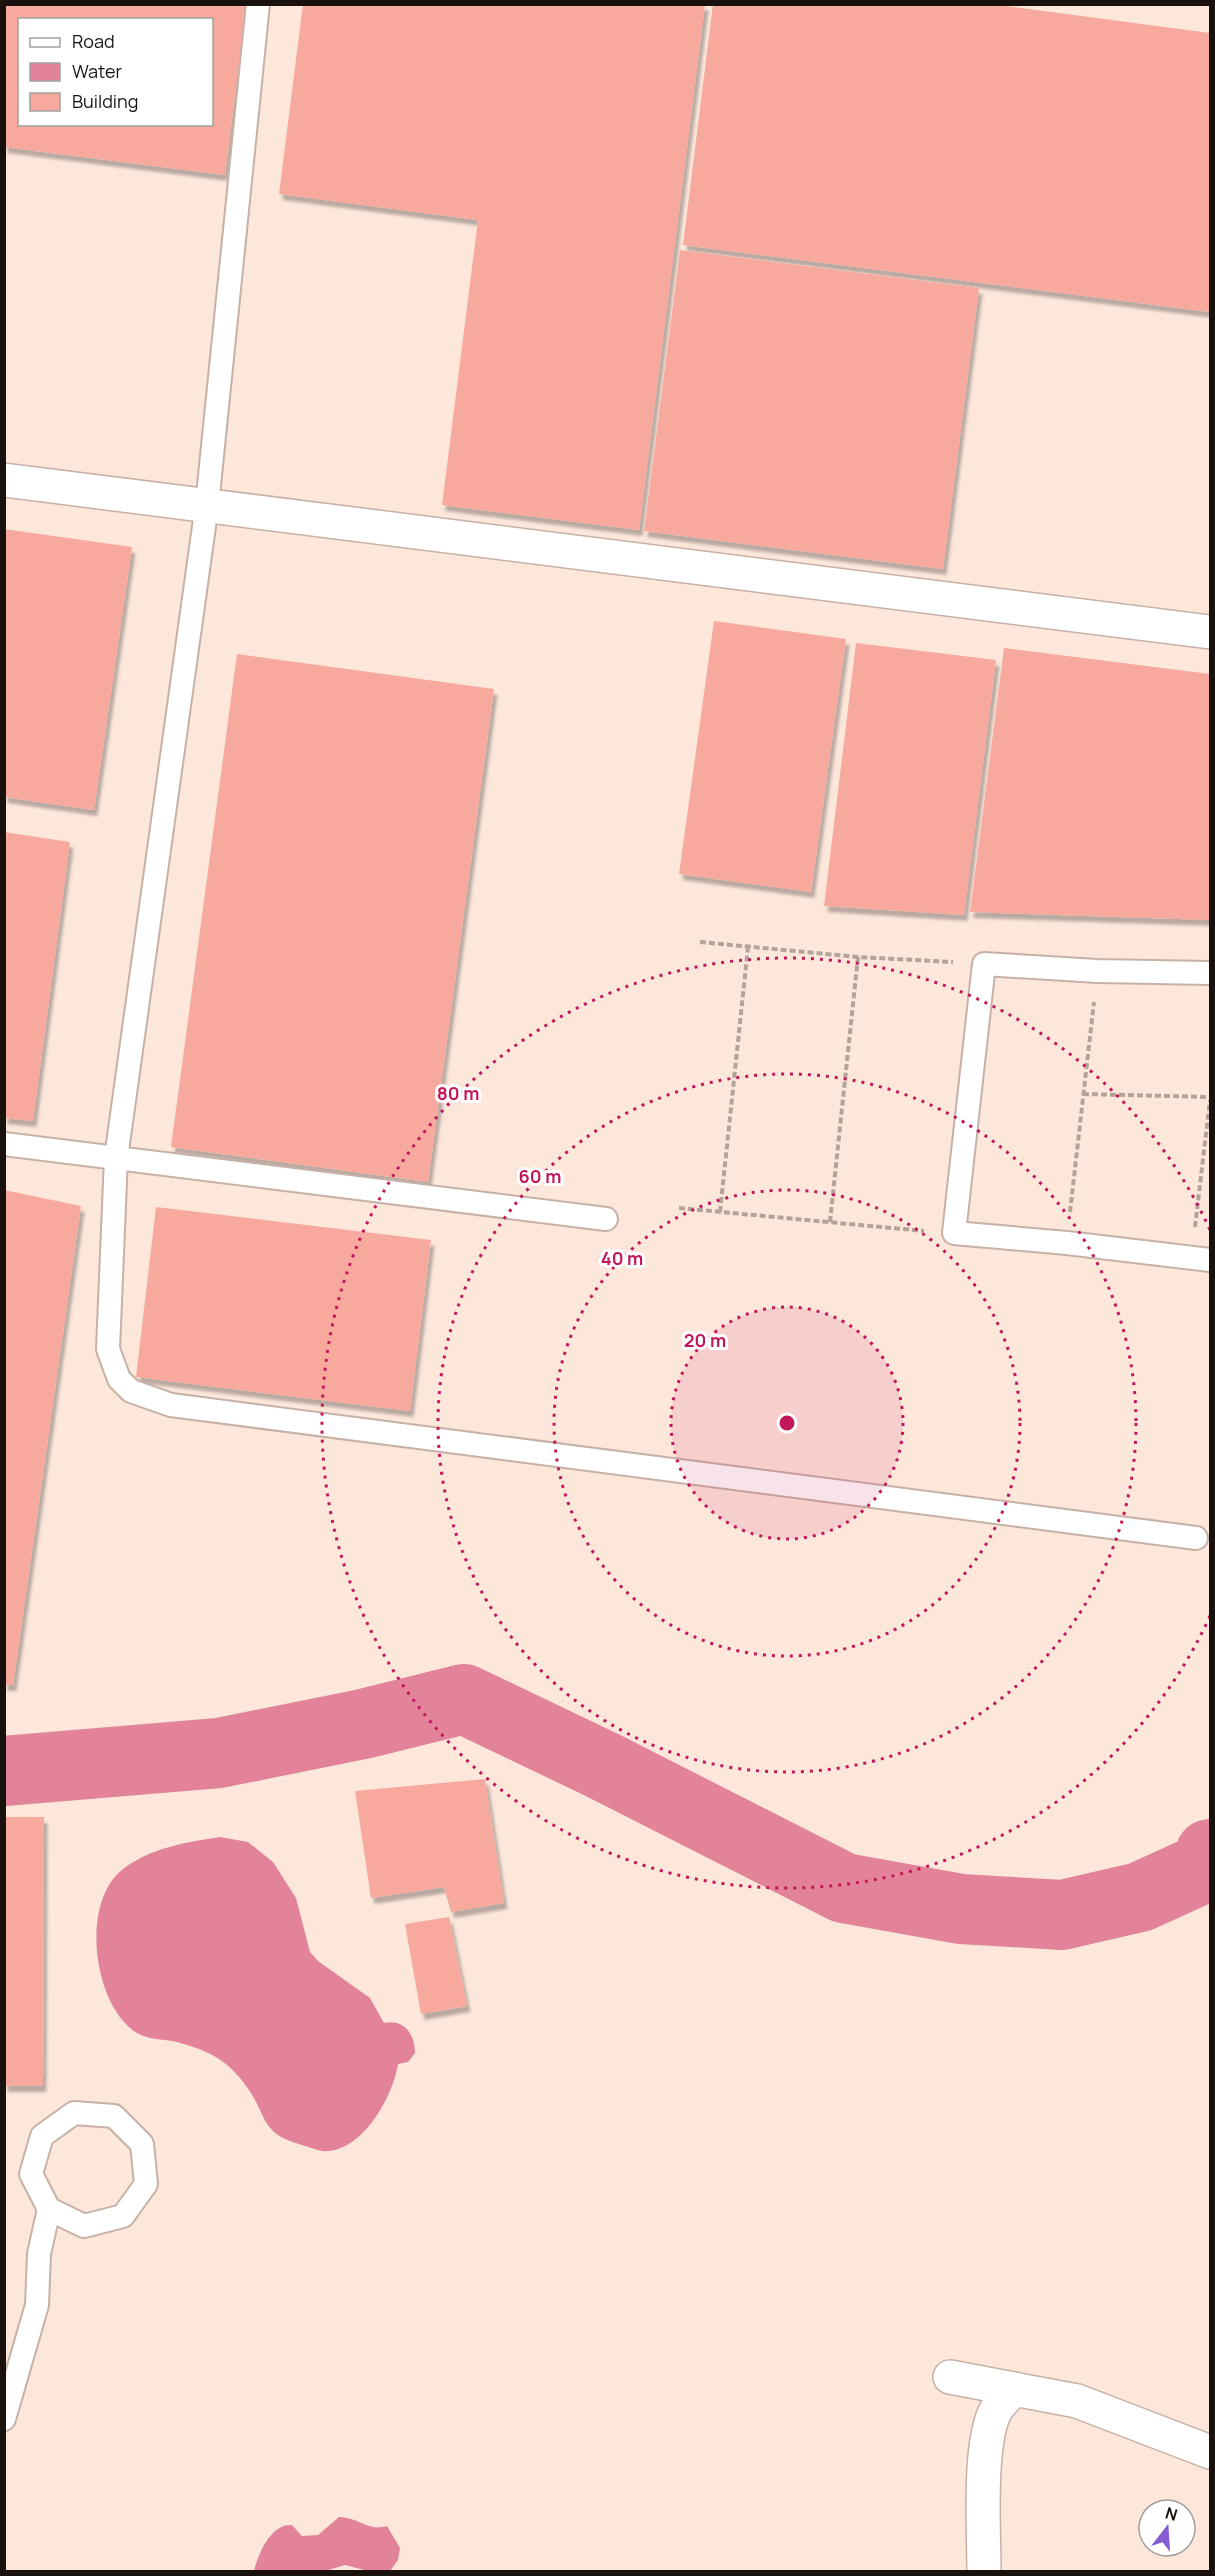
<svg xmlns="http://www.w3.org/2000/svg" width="1215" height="2576" viewBox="0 0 1215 2576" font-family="Manrope,sans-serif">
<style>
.water{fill:#e2839a}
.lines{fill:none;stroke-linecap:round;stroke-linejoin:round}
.river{stroke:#e2839a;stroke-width:70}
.building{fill:#f8a99e;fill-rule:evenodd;filter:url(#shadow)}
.service-casing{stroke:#c6b1a6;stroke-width:26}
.minor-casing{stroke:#c6b1a6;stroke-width:36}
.path{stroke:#b4a39a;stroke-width:4;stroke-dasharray:6 3;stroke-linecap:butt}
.service{stroke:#fff;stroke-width:22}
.minor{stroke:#fff;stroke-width:33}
.ring{fill:none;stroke:#c2185b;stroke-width:3;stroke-dasharray:3 6}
.centre{fill:#c2185b;stroke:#fff;stroke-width:3}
.ring-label{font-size:18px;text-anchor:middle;font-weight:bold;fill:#c2185b;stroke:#fff;stroke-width:6;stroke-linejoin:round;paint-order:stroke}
</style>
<defs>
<filter id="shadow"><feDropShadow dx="3.5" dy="6" stdDeviation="1.5" flood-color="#0004"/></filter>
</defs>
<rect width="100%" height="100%" fill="#fde7db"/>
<g class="water">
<path d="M 220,1837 L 248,1842 L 273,1862 L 296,1898 L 310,1952 L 318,1961 L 370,1998 L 384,2023 C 404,2019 415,2034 415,2053 L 408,2062 L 398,2064 C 393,2096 364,2149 328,2151 C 320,2152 310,2147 302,2145 C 292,2142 280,2138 273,2131 C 264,2122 261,2111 255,2100 C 247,2085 233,2068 219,2059 C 207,2051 191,2046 177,2042 C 164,2039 149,2040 137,2033 C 93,2006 80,1903 122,1870 C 149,1848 187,1842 220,1837 Z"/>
<path d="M 339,2517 C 359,2517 367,2532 387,2526 L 400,2548 L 398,2560 L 390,2571 L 368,2571 L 345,2565 L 325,2571 L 254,2571 C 258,2554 271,2523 292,2525 L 302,2536 L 318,2535 Z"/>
</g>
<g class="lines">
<polyline class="river" points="4,1771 219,1753 363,1724 464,1699 602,1765 844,1888 961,1909 1062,1915 1140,1897 1206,1867 1210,1854"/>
</g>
<g class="building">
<path d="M 4,4 L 246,4 L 225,175 L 4,147 ZM 20,20 L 212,20 L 212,124 L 20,124 Z"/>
<polygon points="303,4 705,4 639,530 442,505 478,220 279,194"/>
<polygon points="713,4 991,4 1210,33 1210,312 683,245"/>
<polygon points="680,250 979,288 943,569 644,531"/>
<polygon points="4,529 132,547 94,810 4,797"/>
<polygon points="714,621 846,639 811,892 679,874"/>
<polygon points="856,643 996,660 964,915 824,906"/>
<polygon points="1004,648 1210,674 1210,920 970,912"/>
<polygon points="237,654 494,689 428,1182 171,1147"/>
<polygon points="4,832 70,842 33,1121 4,1118"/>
<polygon points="4,1190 81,1206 13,1685 4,1685"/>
<polygon points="156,1207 431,1240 410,1411 136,1377"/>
<polygon points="485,1779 504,1903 451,1912 444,1887 371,1898 355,1791"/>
<polygon points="4,1817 44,1817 43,2086 4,2086"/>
<polygon points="449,1917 467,2006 421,2014 405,1924"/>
</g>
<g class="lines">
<g class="service-casing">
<g id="service">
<polyline points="258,4 207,505 116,1158 108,1349 119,1379 131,1391 171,1405 1196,1538"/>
<polyline points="1210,973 1097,971 984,964 954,1233 1067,1243 1210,1260"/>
<polyline points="4,1144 606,1219"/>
<polyline points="4,2419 37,2305 39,2254 49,2209 31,2174 42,2136 74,2113 114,2116 142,2144 146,2184 123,2216 84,2226 49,2209"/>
</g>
</g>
<g class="minor-casing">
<g id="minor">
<polyline points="4,480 1210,632"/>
<polyline points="950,2377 1077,2401 1210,2452"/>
<path d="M 984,2572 C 984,2532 978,2442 996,2410 C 1000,2403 1008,2396 1014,2389"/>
</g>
</g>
<g class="path">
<polyline points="700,942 858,957 953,962"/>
<polyline points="1083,1094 1210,1097"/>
<polyline points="679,1208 924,1231"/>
<polyline points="720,1212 748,947"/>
<polyline points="1070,1212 1094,1002"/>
<polyline points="830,1222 858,957"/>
<polyline points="1195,1227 1210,1100"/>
</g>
<use href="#service" class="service"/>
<use href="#minor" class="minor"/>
</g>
<circle cx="787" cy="1423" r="116" fill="#c2185b" fill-opacity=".12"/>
<g class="ring">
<circle cx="787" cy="1423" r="116"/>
<circle cx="787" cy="1423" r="233"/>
<circle cx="787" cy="1423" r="349"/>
<path d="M1210 1616A465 465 0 1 1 1210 1230"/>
</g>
<circle cx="787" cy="1423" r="9" class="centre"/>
<g class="ring-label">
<text x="458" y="1100">80 m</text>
<text x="540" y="1183">60 m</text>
<text x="622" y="1265">40 m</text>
<text x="705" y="1347">20 m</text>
</g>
<rect width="1215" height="2576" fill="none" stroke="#18110d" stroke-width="12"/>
<rect x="18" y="18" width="195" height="108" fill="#ffffff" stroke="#a3a09e" stroke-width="1.5"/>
<rect x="30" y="38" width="30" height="9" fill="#ffffff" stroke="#a3a09e" stroke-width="1.5"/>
<text x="72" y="48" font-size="18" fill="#18110d">Road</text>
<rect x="30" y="63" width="30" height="18" fill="#e2839a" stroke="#a3a09e" stroke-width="1.5"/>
<text x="72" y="78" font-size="18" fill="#18110d">Water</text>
<rect x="30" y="93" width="30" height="18" fill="#f8a99e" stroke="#a3a09e" stroke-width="1.5"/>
<text x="72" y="108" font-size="18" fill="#18110d">Building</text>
<g transform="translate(1167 2528) rotate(17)"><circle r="28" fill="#ffffff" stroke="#a3a09e" stroke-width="1.5"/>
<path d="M0-4.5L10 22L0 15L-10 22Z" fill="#875bd4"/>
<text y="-9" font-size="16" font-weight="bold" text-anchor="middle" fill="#18110d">N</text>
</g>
</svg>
